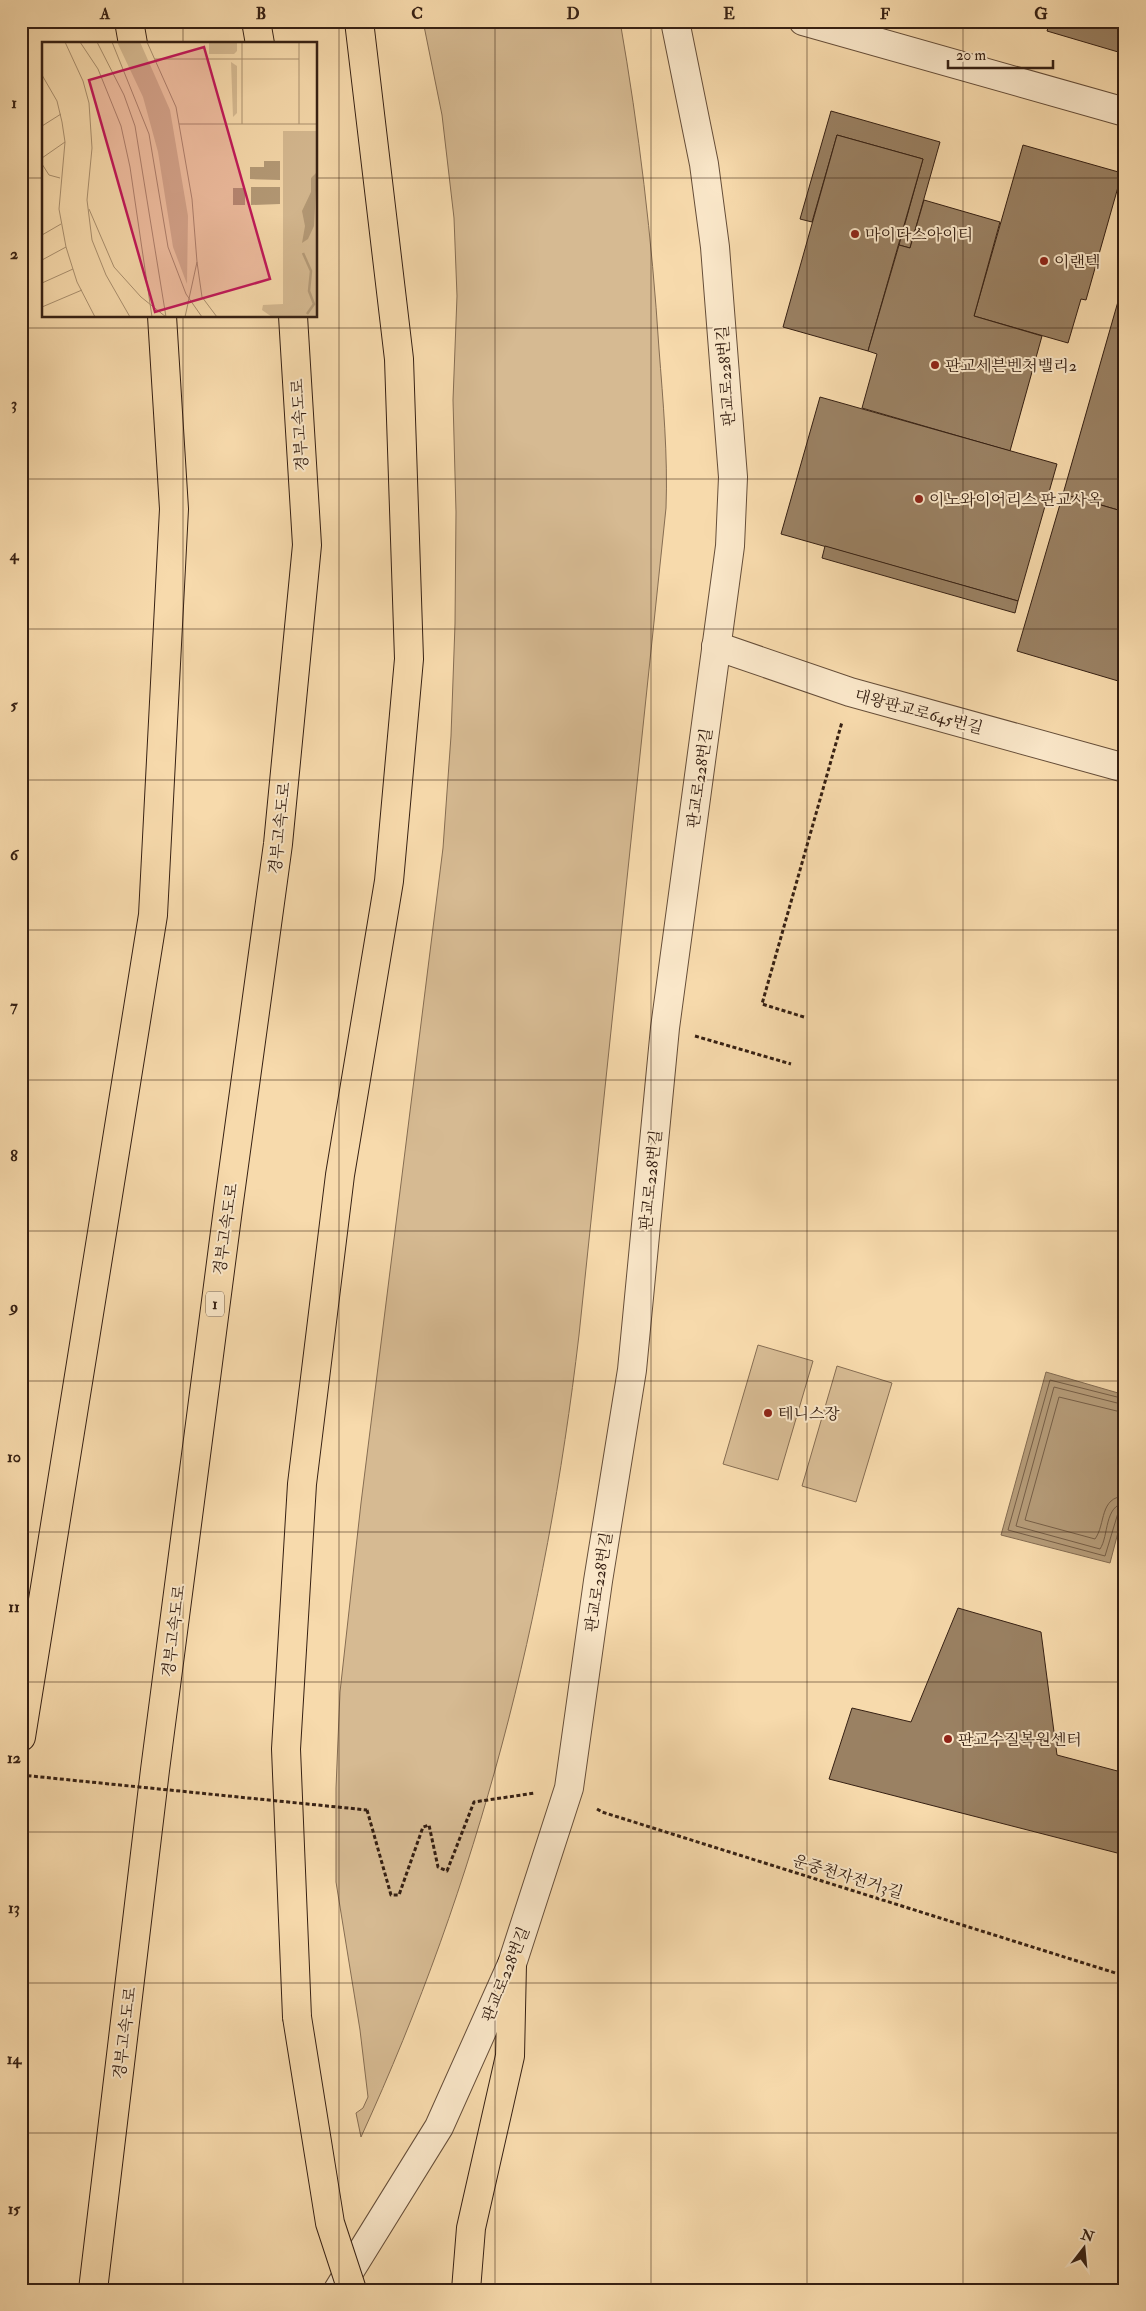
<svg xmlns="http://www.w3.org/2000/svg" width="1146" height="2311" viewBox="0 0 1146 2311" font-family="'IM FELL Double Pica','Noto Serif KR',serif">
<style>
.green{fill:#d6ba92;stroke:#866d52}
.water{fill:#b59b78;stroke:#826a50}
.lines{fill:none;stroke-linecap:round;stroke-linejoin:round}
.shore{stroke:#765e46;stroke-width:1}
.building{fill:#9a8163;stroke:#362013}
.minor-casing{stroke:#664e39;stroke-width:30}
.highway-casing{stroke:#362013;stroke-width:30}
.path{stroke:#362013;stroke-width:3;stroke-dasharray:4 2.5;stroke-linecap:butt}
.minor{stroke:#fae7c9;stroke-width:28}
.highway{stroke:#f7daac;stroke-width:28}
.highway-bridge-casing{stroke:#362013;stroke-width:30;stroke-linecap:butt}
.path-bridge{stroke:#362013;stroke-width:3;stroke-dasharray:4 2.5;stroke-linecap:butt}
.highway-bridge{stroke:#f7daac;stroke-width:28}
.grid{fill:none;stroke:#362013;stroke-width:1;stroke-opacity:0.55}
.poi-dot{fill:#8f2418;stroke:#fae7c9;stroke-width:2}
.labels{text-anchor:middle;stroke-width:4;stroke-linejoin:round;paint-order:stroke}
.shield{fill:#fae7c9;stroke:#715c4a;stroke-width:1}
.shield-label{font-size:15px;font-weight:bold;fill:#362013}
.poi-label{font-size:16px;fill:#362013;stroke:#fae7c9;text-anchor:start}
.street-label{font-size:16px;fill:#362013;stroke:#fae7c9}
.inset-river{fill:none;stroke:#b59b78;stroke-width:2.5}
.inset-road{fill:none;stroke:#aa906f;stroke-width:1}
.view{fill:#c2185b;fill-opacity:0.15;stroke:#c2185b;stroke-width:2.5}
.inset-edge{fill:none;stroke:#362013;stroke-width:2.5}
.neatline{fill:none;stroke:#362013;stroke-width:2}
.grid-label{font-size:16px;text-anchor:middle;font-weight:bold;fill:#362013}
</style>
<rect width="100%" height="100%" fill="#f7daac"/>
<filter id="stains"><feTurbulence type="fractalNoise" baseFrequency=".004" numOctaves="4"/><feColorMatrix values="0 0 0 0 .2 0 0 0 0 .09 0 0 0 0 .02 0 0 0 .5 -.17"/></filter>
<radialGradient id="worn" r=".72"><stop offset=".6" stop-color="#630" stop-opacity="0"/><stop offset="1" stop-color="#630" stop-opacity=".3"/></radialGradient>
<g class="green">
<path d="M 423,21 L 620,21 C 639,130 652,239 659,349 C 663,401 668,455 666,508 L 579,1335 C 546,1616 479,1880 361,2137 L 356,2113 L 363,2108 L 368,2097 L 360,2030 L 336,1882 L 336,1788 L 340,1692 L 361,1503 L 443,848 L 451,736 L 455,624 L 456,512 L 453,400 L 457,296 L 454,218 L 442,115 Z"/>
<polygon points="758,1345 813,1361 778,1480 723,1464"/>
<polygon points="837,1366 892,1383 856,1502 802,1486"/>
</g>
<polygon class="water" points="1046,1372 1125,1395 1125,1506 1110,1563 1001,1535"/>
<g class="lines">
<g class="shore">
<polyline points="1125,1399 1050,1380 1008,1530 1105,1556 1118,1513 1125,1510"/>
<path d="M 1125,1405 L 1054,1387 L 1016,1526 L 1100,1549 C 1109,1536 1104,1505 1125,1503"/>
<path d="M 1125,1413 L 1059,1397 L 1025,1520 L 1095,1539 C 1106,1524 1099,1497 1125,1496"/>
</g>
</g>
<g class="building">
<polygon points="1050,21 1125,21 1125,54 1047,31"/>
<polygon points="831,111 940,142 910,248 899,245 923,159 837,135 812,222 800,219"/>
<polygon points="837,135 923,159 868,351 783,327"/>
<polygon points="1023,145 1122,173 1086,300 1081,299 1068,343 974,316"/>
<polygon points="924,200 1000,222 974,316 1042,336 1010,451 862,408 877,354 868,351 899,245 910,248"/>
<polygon points="1125,277 1125,512 1063,494"/>
<polygon points="820,397 1057,464 1018,601 781,534"/>
<polygon points="1063,494 1125,512 1125,683 1017,651"/>
<polygon points="825,546 1018,601 1015,613 822,558"/>
<polygon points="958,1608 1041,1632 1057,1755 1125,1773 1125,1855 829,1779 852,1708 911,1722"/>
</g>
<g class="lines">
<g class="minor-casing">
<g id="minor">
<polyline points="803,21 1125,112"/>
<polyline points="716,646 850,692 1125,768"/>
<polyline points="338,2290 439,2127 512,1964 569,1788 598,1581 632,1370 665,1028 730,546 733,477 715,247 704,164 675,21"/>
</g>
</g>
<g class="highway-casing">
<g id="highway">
<polyline points="129,21 133,44"/>
<polyline points="256,21 260,44"/>
<polyline points="21,1737 153,915 174,509 162,316"/>
<polyline points="297,2017 286,1749 302,1484 340,1175 389,881 409,659 399,359 359,21"/>
<polyline points="93,2290 155,1770 228,1209 278,844 307,545 293,316"/>
<polyline points="466,2290 471,2228 510,2056 512,1964"/>
</g>
</g>
<g class="path">
<polyline points="804,1017 762,1004 842,722"/>
<polyline points="695,1036 791,1064"/>
<polyline points="597,1809 602,1812 1125,1976"/>
<polyline points="367,1810 391,1895 399,1895 423,1827 429,1825 438,1867 447,1871 474,1802 535,1793"/>
</g>
<use href="#minor" class="minor"/>
<use href="#highway" class="highway"/>
<g class="highway-bridge-casing">
<polyline id="highway-bridge" points="297,2017 330,2223 352,2290"/>
</g>
<polyline class="path-bridge" points="21,1775 367,1810"/>
<use href="#highway-bridge" class="highway-bridge"/>
</g>
<path class="grid" d="M 183,21 L 183,44M 339,21 L 339,2290M 495,21 L 495,2290M 651,21 L 651,2290M 807,21 L 807,2290M 963,21 L 963,2290M 21,178 L 44,178M 316,178 L 1125,178M 183,316 L 183,2290M 21,328 L 1125,328M 21,479 L 1125,479M 21,629 L 1125,629M 21,780 L 1125,780M 21,930 L 1125,930M 21,1080 L 1125,1080M 21,1231 L 1125,1231M 21,1381 L 1125,1381M 21,1532 L 1125,1532M 21,1682 L 1125,1682M 21,1832 L 1125,1832M 21,1983 L 1125,1983M 21,2133 L 1125,2133"/>
<g class="poi-dot">
<circle cx="855" cy="234" r="5"/>
<circle cx="1044" cy="261" r="5"/>
<circle cx="935" cy="365" r="5"/>
<circle cx="919" cy="499" r="5"/>
<circle cx="768" cy="1413" r="5"/>
<circle cx="948" cy="1739" r="5"/>
</g>
<g class="labels">
<rect class="shield" x="206" y="1291.5" width="18" height="25" rx="4"/>
<g class="shield-label">
<text x="215" y="1309">1</text>
</g>
<g class="poi-label">
<text x="865" y="240">마이다스아이티</text>
<text x="1054" y="267">이랜텍</text>
<text x="945" y="371">판교세븐벤처밸리2</text>
<text x="929" y="505">이노와이어리스 판교사옥</text>
<text x="778" y="1419">테니스장</text>
<text x="958" y="1745">판교수질복원센터</text>
</g>
<g class="street-label">
<text transform="translate(725 376) rotate(-94)" y="6">판교로228번길</text>
<text transform="translate(299 425) rotate(-93)" y="6">경부고속도로</text>
<text transform="translate(919 711) rotate(15)" y="6">대왕판교로645번길</text>
<text transform="translate(699 778) rotate(-82)" y="6">판교로228번길</text>
<text transform="translate(279 828) rotate(-84)" y="6">경부고속도로</text>
<text transform="translate(650 1180) rotate(-84)" y="6">판교로228번길</text>
<text transform="translate(225 1229) rotate(-82)" y="6">경부고속도로</text>
<text transform="translate(598 1582) rotate(-81)" y="6">판교로228번길</text>
<text transform="translate(173 1631) rotate(-83)" y="6">경부고속도로</text>
<text transform="translate(848 1876) rotate(17)" y="6">운중천자전거3길</text>
<text transform="translate(505 1974) rotate(-68)" y="6">판교로228번길</text>
<text transform="translate(124 2033) rotate(-83)" y="6">경부고속도로</text>
</g>
</g>
<g transform="translate(42 42)">
<rect width="275" height="275" fill="#f7daac"/>
<path d="M 75,0 L 98,0 L 128,68 L 146,174 L 145,242 L 131,205 L 116,110 L 101,55 ZM 167,0 L 195,0 L 195,9 L 192,12 L 167,12 ZM 189,20 L 195,24 L 195,71 L 191,75 ZM 241,89 L 275,89 L 275,275 L 230,275 L 220,268 L 221,263 L 241,262 Z" fill="#d6ba92"/>
<path d="M 222,119 L 238,119 L 238,138 L 208,137 L 208,125 L 222,125 ZM 275,130 L 272,184 L 266,197 L 260,201 L 263,184 L 260,169 L 269,150 L 269,136 ZM 238,145 L 238,162 L 209,163 L 209,145 ZM 191,146 L 203,146 L 203,163 L 191,163 Z" fill="#b59b78"/>
<path class="inset-river" d="M 261,211 L 269,229 L 267,249 L 272,262 L 265,272"/>
<path class="inset-road" d="M 23,0 L 41,39 L 47,61 L 50,106 L 45,158 L 50,198 L 64,233 L 88,275M 38,0 L 56,27 L 79,84 L 88,125 L 110,275M 55,0 L 82,53 L 93,84 L 124,275M 70,0 L 107,92 L 126,205 L 144,252 L 160,275M 105,0 L 134,65 L 150,157 L 155,220 L 143,275M 257,0 L 257,17M 113,17 L 257,17 L 257,82M 0,33 L 15,59 L 20,80 L 23,100 L 17,167 L 24,205 L 35,240 L 53,275M 137,82 L 275,82M 200,82 L 200,0M 0,84 L 19,72M 0,116 L 23,100M 0,122 L 7,133 L 18,136M 47,167 L 72,225 L 99,255 L 124,275M 0,193 L 19,182M 0,218 L 24,205M 155,220 L 160,255 L 175,275M 0,241 L 31,227M 0,265 L 40,248"/>
<path class="view" d="M 162,5 L 228,237 L 113,270 L 47,38 Z"/>
<rect width="275" height="275" class="inset-edge"/>
</g>
<rect width="1146" height="2311" fill="none" stroke="#f7daac" stroke-width="55"/>
<g transform="translate(1084 2248) rotate(16)" stroke="#fae7c9" stroke-width="4" paint-order="stroke">
<path d="M0-4L9 19L0 12L-9 19Z" fill="#362013"/>
<text y="-8" font-size="14" font-weight="bold" text-anchor="middle" fill="#362013">N</text>
</g>
<path d="M948 60v8h105v-8" fill="none" stroke="#362013" stroke-width="2.5"/>
<text x="956" y="60" font-size="15" fill="#362013" stroke="#fae7c9" stroke-width="4" paint-order="stroke">20 m</text>
<rect x="28" y="28" width="1090" height="2256" class="neatline"/>
<g class="grid-label">
<text x="105" y="19">A</text>
<text x="261" y="19">B</text>
<text x="417" y="19">C</text>
<text x="573" y="19">D</text>
<text x="729" y="19">E</text>
<text x="885" y="19">F</text>
<text x="1041" y="19">G</text>
<text x="14" y="108">1</text>
<text x="14" y="259">2</text>
<text x="14" y="409">3</text>
<text x="14" y="560">4</text>
<text x="14" y="710">5</text>
<text x="14" y="860">6</text>
<text x="14" y="1011">7</text>
<text x="14" y="1161">8</text>
<text x="14" y="1312">9</text>
<text x="14" y="1462">10</text>
<text x="14" y="1612">11</text>
<text x="14" y="1763">12</text>
<text x="14" y="1913">13</text>
<text x="14" y="2064">14</text>
<text x="14" y="2214">15</text>
</g>
<rect width="100%" height="100%" filter="url(#stains)"/>
<rect width="100%" height="100%" fill="url(#worn)"/>
</svg>
